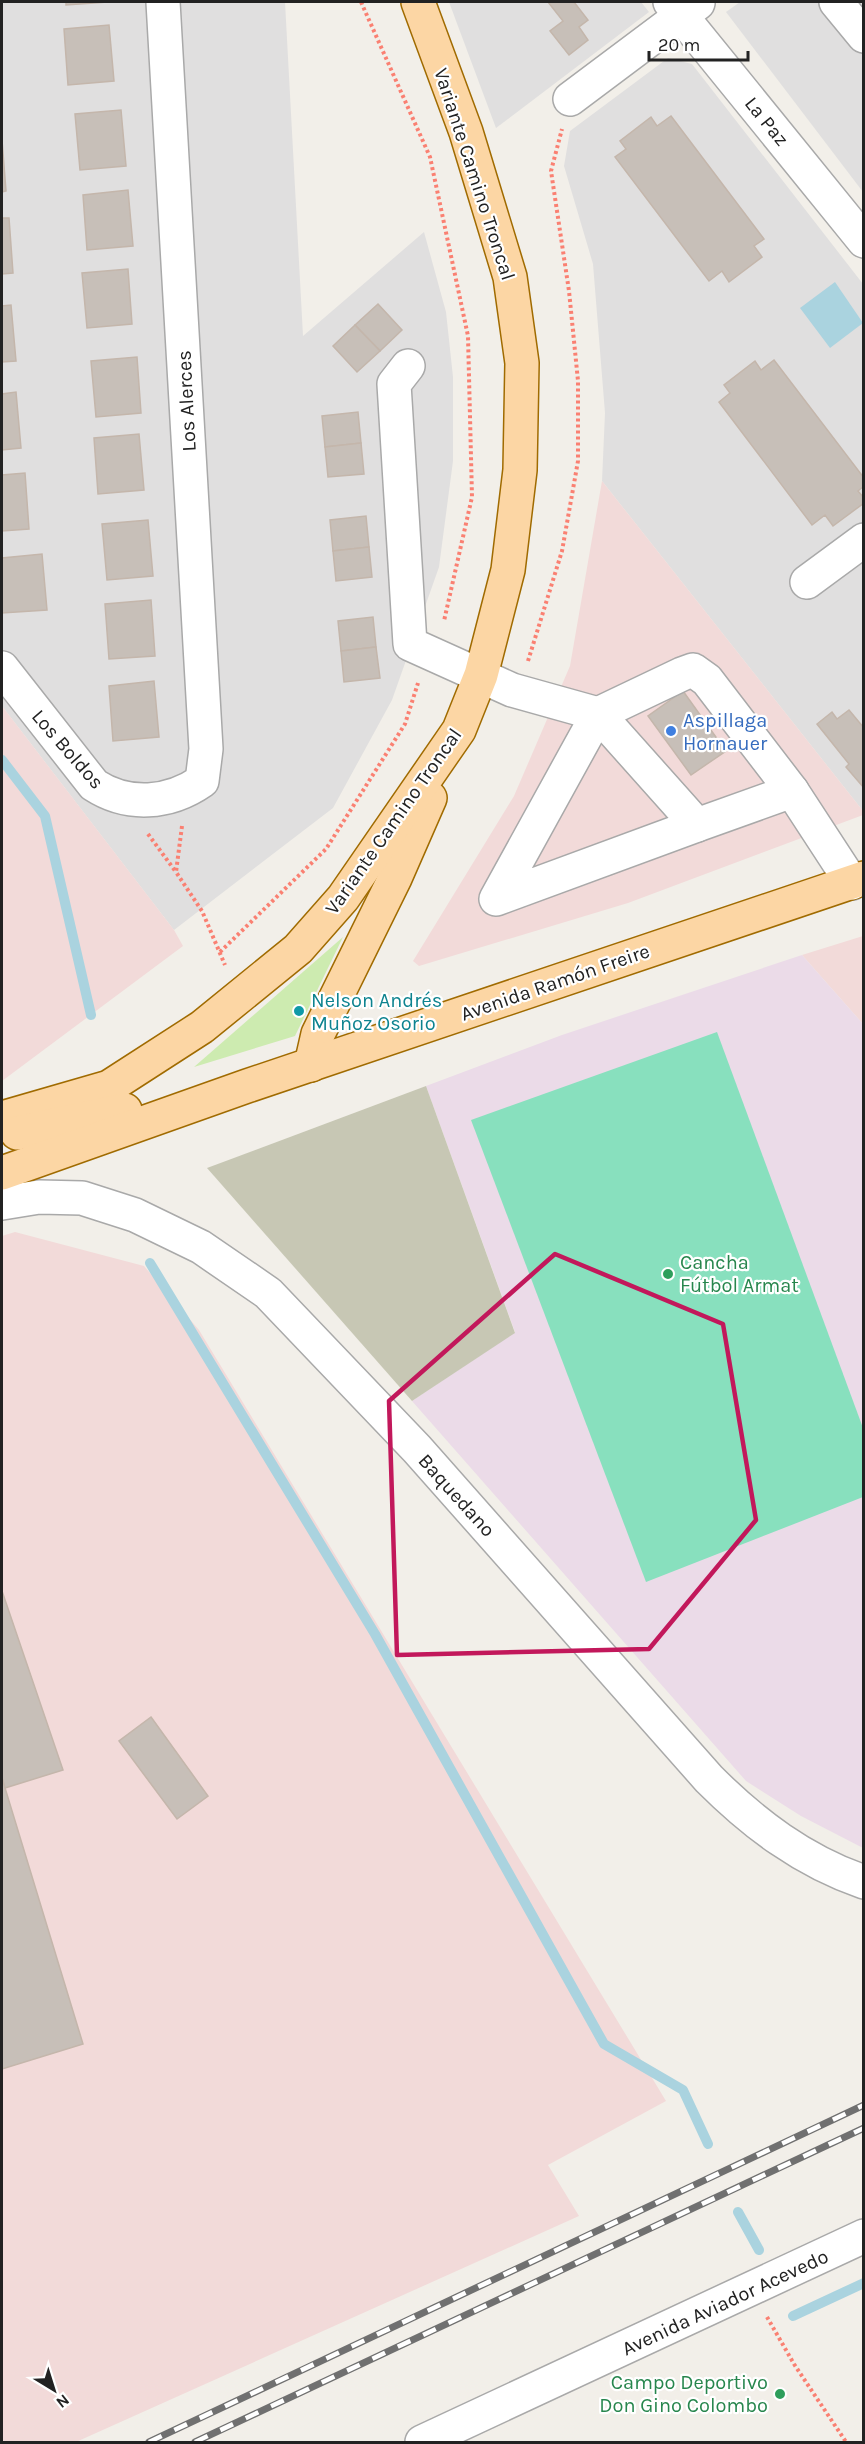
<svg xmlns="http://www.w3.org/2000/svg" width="865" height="2444" viewBox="0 0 865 2444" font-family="Karla,sans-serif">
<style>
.residential{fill:#e0dfdf}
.commercial{fill:#f2dad9}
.industrial{fill:#ebdbe8}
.construction{fill:#c7c7b4}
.grass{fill:#cdebb0}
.pitch{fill:#88e0be}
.water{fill:#aad3df}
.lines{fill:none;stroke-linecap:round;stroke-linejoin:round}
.stream{stroke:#aad3df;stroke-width:10}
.building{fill:#c7bfb8;stroke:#c4b6ab;stroke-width:1.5}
.minor-casing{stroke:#a9a9a9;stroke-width:36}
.major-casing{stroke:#a06b00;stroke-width:36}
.path{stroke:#fa8072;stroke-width:4;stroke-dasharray:3 3;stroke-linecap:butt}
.minor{stroke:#fff;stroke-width:33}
.major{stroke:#fcd6a4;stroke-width:33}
.rail-casing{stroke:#707070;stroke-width:7}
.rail{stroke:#fff;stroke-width:4.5;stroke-dasharray:14;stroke-linecap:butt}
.marked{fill:none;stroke:#c2185b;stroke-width:4.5;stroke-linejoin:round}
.shop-dot{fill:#3f7fe0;stroke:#fff;stroke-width:2}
.culture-dot{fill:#0f9aa8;stroke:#fff;stroke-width:2}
.leisure-dot{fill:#2e9e5b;stroke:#fff;stroke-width:2}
.labels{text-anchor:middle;stroke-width:4.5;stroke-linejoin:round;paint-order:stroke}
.street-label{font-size:20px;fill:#222;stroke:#fff}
.shop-label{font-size:20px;fill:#366cbe;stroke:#fff;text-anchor:start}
.culture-label{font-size:20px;fill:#0d838f;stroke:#fff;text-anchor:start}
.leisure-label{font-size:20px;fill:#27864d;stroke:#fff;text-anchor:start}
</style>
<rect width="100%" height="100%" fill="#f2efe9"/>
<g class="residential">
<polygon points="2,2 285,2 303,336 424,232 446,312 453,377 453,461 439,567 392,700 333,808 174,930 2,706"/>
<polygon points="449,2 641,2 649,12 496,128"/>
<polygon points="740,2 863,2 863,192 726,12"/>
<polygon points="668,58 692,64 863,284 863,811 602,481 605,413 593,264 564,166 570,131"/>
</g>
<g class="commercial">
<polygon points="602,481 863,811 863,815 628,903 419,966 413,961 514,796 570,666"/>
<polygon points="2,706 174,930 183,946 2,1081"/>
<polygon points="863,936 864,936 863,1024 802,955"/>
<polygon points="15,1232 144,1266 199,1330 666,2101 548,2165 579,2216 76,2442 2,2442 2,1236"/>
</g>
<polygon class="industrial" points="802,955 863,1024 863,1848 801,1816 746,1781 412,1401 515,1332 426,1086 562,1035"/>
<polygon class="construction" points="426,1086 515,1333 412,1401 207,1168"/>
<polygon class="grass" points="343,937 295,1036 194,1067"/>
<polygon class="pitch" points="717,1032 863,1428 863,1497 646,1582 471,1120"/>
<polygon class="water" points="835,282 863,323 830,348 800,308"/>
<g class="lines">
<g class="stream">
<polyline points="2,760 45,816 91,1015"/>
<polyline points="150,1263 375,1634 604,2044 683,2090 708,2144"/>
<polyline points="738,2212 759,2250"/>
<polyline points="793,2316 864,2283"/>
</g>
</g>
<g class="building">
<polygon points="66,2 108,2 66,5"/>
<polygon points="548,2 574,2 588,20 579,27 588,40 569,55 550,31 563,21"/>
<polygon points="109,25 114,81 68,85 64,29"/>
<polygon points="121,110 126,166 80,170 75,114"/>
<polygon points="671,116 764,239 754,246 762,257 729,282 722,271 709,281 615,157 626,149 620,141 651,117 657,126"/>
<polygon points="2,140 6,191 2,192"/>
<polygon points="128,190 133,246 87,250 83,195"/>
<polygon points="2,218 9,218 13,273 2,274"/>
<polygon points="128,269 132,324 87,328 82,273"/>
<polygon points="378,304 402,330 380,351 355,325"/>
<polygon points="11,305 16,361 2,362 2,306"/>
<polygon points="355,325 380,351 357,372 333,346"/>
<polygon points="137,357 141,413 96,417 91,361"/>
<polygon points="774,360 864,478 864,486 858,491 864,498 864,503 833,526 825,515 812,525 719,402 730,393 724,385 755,361 761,370"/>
<polygon points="16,392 21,448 2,450 2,394"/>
<polygon points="358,412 361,443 325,447 322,416"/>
<polygon points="139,434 144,490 98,494 94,438"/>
<polygon points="361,443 364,474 328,477 325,447"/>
<polygon points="25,473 29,529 2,531 2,475"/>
<polygon points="366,516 369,547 333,551 330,520"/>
<polygon points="148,520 153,576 107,580 102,524"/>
<polygon points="369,547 372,577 336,581 333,551"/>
<polygon points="42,554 47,610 2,613 2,558"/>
<polygon points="151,600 155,656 109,659 105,604"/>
<polygon points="373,617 376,647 341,651 338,621"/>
<polygon points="376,647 380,678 344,682 341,651"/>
<polygon points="154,681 159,737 113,741 109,686"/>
<polygon points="683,691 726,751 691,775 648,716"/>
<polygon points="849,710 864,728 864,788 846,767 849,764 817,724 832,712 837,719"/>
<polygon points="2,1591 63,1770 5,1788 2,1778"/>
<polygon points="151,1717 208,1796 177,1819 119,1741"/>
<polygon points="2,1778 83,2044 2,2069"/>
</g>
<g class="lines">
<g class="minor-casing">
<g id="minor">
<polyline points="670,2 864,241"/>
<polyline points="836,2 864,36"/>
<polyline points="570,99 698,3"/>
<polyline points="408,366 394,384 410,644 512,690 598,714 697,825 792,791 852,883"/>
<polyline points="807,582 864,540"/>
<path d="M 2,668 L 94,785 C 128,807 169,804 202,781 L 206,749 L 163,2"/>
<polyline points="697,825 496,899 598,714 682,674 693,670 707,680 792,791"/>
<path d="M 2,1203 L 39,1197 L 82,1198 L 135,1215 L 201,1247 L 268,1293 L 417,1449 L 709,1779 C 754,1824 803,1861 864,1882"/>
<polyline points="422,2442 864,2236"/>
</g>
</g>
<g class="major-casing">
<g id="major">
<polyline points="311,1065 318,1034 395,878 430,798"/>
<polyline points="2,1118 109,1087 202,1027 298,949 343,898 459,730 481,675 508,570 520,470 522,363 510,277 466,132 418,2"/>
<polyline points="17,1133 125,1110"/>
<polyline points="2,1173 247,1086 864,878"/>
</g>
</g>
<g class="path">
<polyline points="361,2 430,157 468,336 472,497 444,621"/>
<polyline points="528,661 562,551 578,461 578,381 569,291 551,171 562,129"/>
<polyline points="182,826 176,872 202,911 225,965"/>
<polyline points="148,834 176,872"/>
<polyline points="220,952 326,849 405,724 418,683"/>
<polyline points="767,2317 794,2364 846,2442"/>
</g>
<use href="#minor" class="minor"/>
<use href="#major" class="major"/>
<g class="rail-casing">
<g id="rail">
<polyline points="149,2442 864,2105"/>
<polyline points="195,2442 864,2128"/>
</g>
</g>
<use href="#rail" class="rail"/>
</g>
<path class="marked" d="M 555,1254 L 723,1324 L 756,1520 L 649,1649 L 397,1655 L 389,1401 Z"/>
<circle class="shop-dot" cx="671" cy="731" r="6"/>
<circle class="culture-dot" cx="299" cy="1011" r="6"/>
<g class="leisure-dot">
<circle cx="668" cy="1274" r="6"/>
<circle cx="780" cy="2394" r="6"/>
</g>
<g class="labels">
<g class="street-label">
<text transform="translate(767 121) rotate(51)" y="7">La Paz</text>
<text transform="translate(475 174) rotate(72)" y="7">Variante Camino Troncal</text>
<text transform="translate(186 401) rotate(-93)" y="7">Los Alerces</text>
<text transform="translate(68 749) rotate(49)" y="7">Los Boldos</text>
<text transform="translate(393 821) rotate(-55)" y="7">Variante Camino Troncal</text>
<text transform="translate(555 982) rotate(-19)" y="7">Avenida Ramón Freire</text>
<text transform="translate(457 1495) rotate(48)" y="7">Baquedano</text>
<text transform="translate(725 2302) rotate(-25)" y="7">Avenida Aviador Acevedo</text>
</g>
<g class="shop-label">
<text x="683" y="727">Aspillaga<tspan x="683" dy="23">Hornauer</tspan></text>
</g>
<g class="culture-label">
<text x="311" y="1007">Nelson Andrés<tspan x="311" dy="23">Muñoz Osorio</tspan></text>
</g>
<g class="leisure-label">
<text x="680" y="1269">Cancha<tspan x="680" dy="23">Fútbol Armat</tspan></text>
<text x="768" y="2389" text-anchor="end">Campo Deportivo<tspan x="768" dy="23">Don Gino Colombo</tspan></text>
</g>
</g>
<rect width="865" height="2444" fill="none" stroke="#222222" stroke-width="6"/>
<g transform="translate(54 2390) rotate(142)" stroke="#ffffff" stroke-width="4.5" paint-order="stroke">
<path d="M0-4.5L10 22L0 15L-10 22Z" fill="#222222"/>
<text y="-9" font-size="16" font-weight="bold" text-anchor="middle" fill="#222222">N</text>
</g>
<path d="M649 51v9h99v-9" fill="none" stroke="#222222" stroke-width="3"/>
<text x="658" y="51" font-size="18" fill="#222222" stroke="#ffffff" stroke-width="4.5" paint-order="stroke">20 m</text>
</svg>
